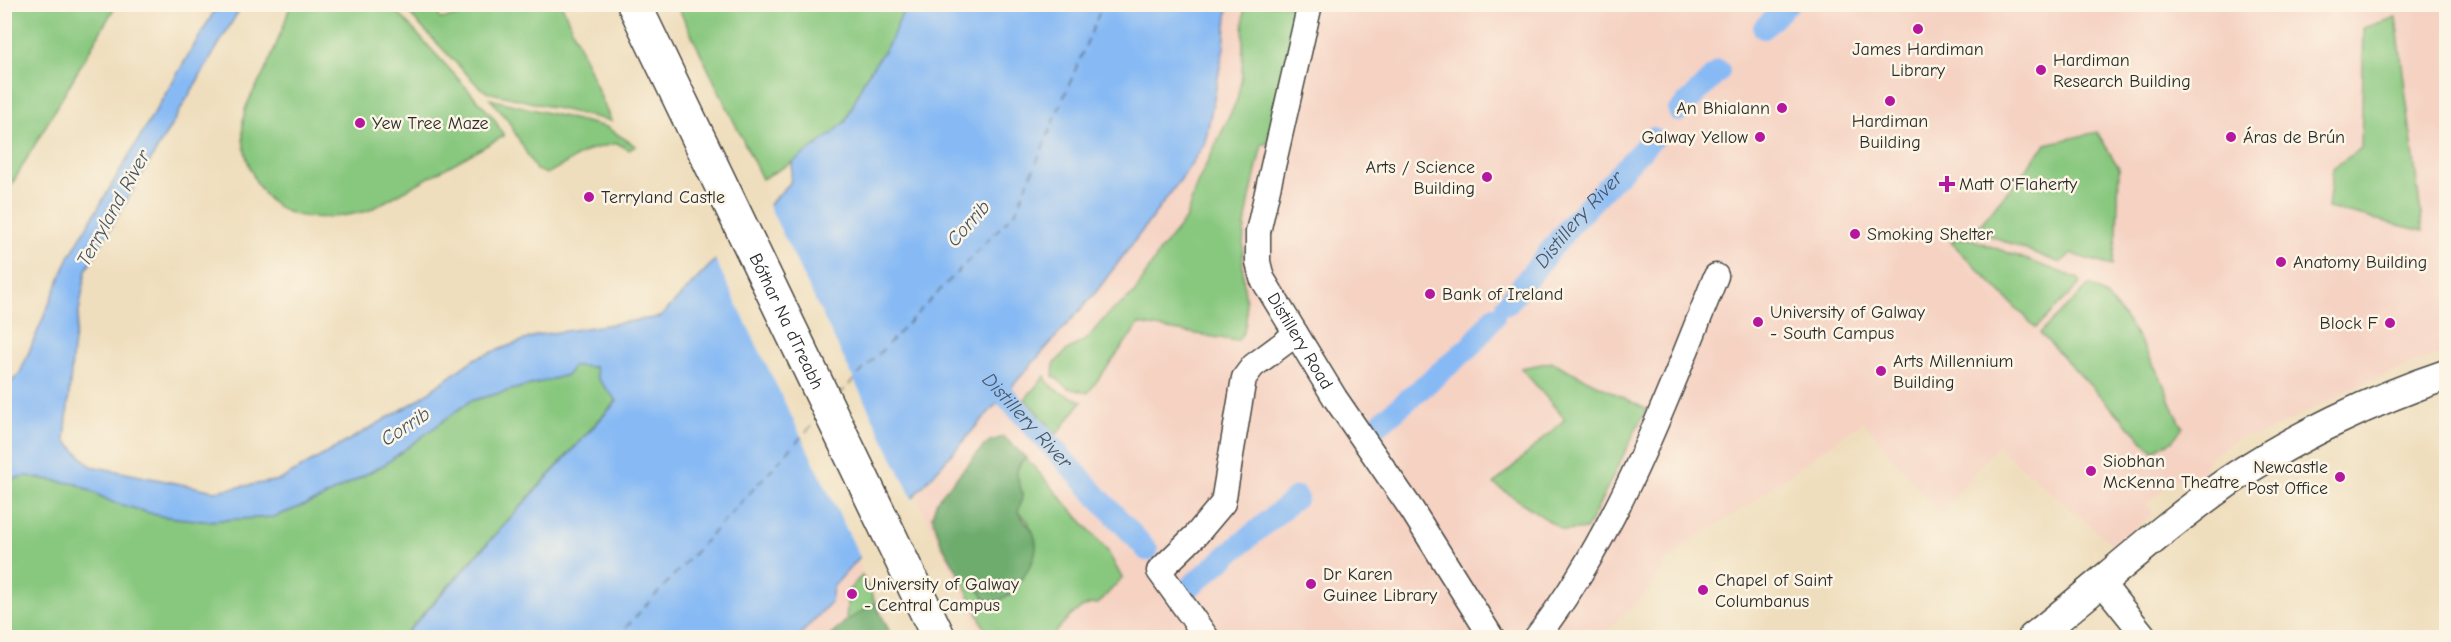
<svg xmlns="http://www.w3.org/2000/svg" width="2451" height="642" viewBox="0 0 2451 642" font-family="'Comic Neue',sans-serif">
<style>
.built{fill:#f5d2c2}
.green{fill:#87c77e;stroke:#597954;stroke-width:1.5}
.forest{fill:#6dac6d;stroke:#4c6c4c;stroke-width:1.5}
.water{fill:#87baf4;stroke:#597290;stroke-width:1.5}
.pier{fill:#efdebd}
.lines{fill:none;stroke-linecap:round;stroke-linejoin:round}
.canal{stroke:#87baf4;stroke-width:22}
.ferry{stroke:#475667;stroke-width:1.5;stroke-dasharray:8 6;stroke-linecap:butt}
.minor-casing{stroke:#484641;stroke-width:27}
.major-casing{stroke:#484641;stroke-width:33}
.highway-casing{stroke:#484641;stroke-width:36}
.minor{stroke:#fff;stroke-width:24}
.major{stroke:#fff;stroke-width:30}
.highway{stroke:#fff;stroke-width:33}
.poi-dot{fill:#b5179e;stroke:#fcf5e5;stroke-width:2}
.labels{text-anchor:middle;stroke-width:5;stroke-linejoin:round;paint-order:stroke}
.poi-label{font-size:18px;fill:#2b2b2b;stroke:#fcf5e5;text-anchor:start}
.street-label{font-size:18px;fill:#2b2b2b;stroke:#fcf5e5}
.water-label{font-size:20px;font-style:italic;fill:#475667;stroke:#fcf5e5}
</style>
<rect width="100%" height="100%" fill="#fcf5e5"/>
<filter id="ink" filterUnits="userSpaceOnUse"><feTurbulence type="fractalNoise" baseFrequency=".0167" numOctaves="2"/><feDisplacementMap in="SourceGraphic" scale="12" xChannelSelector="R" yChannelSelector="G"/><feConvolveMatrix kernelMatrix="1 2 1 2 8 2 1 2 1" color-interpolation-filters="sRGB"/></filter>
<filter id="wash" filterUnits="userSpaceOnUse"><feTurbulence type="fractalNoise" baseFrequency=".008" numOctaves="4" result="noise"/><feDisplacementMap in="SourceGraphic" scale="24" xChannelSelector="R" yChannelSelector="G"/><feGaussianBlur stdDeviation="1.35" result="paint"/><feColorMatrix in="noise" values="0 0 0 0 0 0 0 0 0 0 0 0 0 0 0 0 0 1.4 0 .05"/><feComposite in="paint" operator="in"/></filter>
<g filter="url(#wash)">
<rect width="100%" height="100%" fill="#efdebd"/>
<g class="built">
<polygon points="1228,5 2446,5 2446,352 2366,382 2257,437 2245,434 2209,458 2204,471 2186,487 2176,477 2146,505 2154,513 2114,546 1997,446 1940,515 1863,421 1747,506 1693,539 1667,561 1646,593 1607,630 1603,637 983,638 916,496 1096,292 1205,143 1224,47"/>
<polygon points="857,560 894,637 798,638 830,602 832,587"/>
</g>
<g class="green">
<polygon points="5,4 116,5 5,196 4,5"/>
<path d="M 391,5 L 493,117 L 504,136 L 368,211 C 317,222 271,226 250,168 C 243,149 240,130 245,110 C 249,97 258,85 264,73 C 274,50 284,29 290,5 Z"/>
<polygon points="409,5 436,5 440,19 491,10 501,5 562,5 611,121 487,92 479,87 413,18 407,6"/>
<polygon points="677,5 906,5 890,42 864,80 846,121 831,135 793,162 762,179"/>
<path d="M 1244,5 L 1300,5 L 1267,144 L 1262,144 C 1253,187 1240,229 1243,273 C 1243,293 1254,326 1237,341 L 1139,324 L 1088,393 L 1068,388 L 1053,376 L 1054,364 L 1067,350 L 1087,339 L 1108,314 L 1134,294 L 1160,251 L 1185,220 L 1196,186 L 1237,100 L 1242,75 Z"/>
<polygon points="2396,17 2423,231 2328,208 2333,168 2361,148 2364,28"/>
<polygon points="490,99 606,127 636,146 629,150 617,143 589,150 547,174 536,170 507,119"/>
<polygon points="2097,132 2119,168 2117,232 2112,266 2071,254 2060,263 1976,230 2046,144"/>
<polygon points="1955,239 1971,239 2079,279 2081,283 2036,328 1951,242"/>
<path d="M 2090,285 C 2118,299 2148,353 2162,381 C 2169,397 2174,412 2183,427 L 2172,441 L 2153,451 L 2040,333 Z"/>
<polygon points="1552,362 1646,409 1587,529 1564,531 1494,484 1565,419 1521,368"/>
<polygon points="573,366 595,367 598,379 617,400 402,637 5,638 5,480 26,476 77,484 112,502 160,516 204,521 274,517 320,499 385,464 470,401 567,375"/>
<path d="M 1045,376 C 1050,392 1068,395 1082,401 L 1057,434 L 1025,399 Z"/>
<path d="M 1026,458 L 1107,550 L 1122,578 L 1098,604 C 1082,601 1060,625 1052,637 L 989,638 L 959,574 L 975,583 L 980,592 L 1009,596 L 1025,575 L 1036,544 L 1028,521 L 1018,512 C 1021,494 1008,471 1026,458 Z"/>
<polygon points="862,575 892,637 829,638 846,621 848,591"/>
</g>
<g class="forest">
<path d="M 1004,437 L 1026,458 C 1010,469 1019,478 1022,493 C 1023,500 1019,506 1018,512 C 1025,525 1034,525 1036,544 C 1038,562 1011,600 994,602 L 985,599 L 975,583 L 959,574 L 941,543 L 932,516 L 937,500 L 982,448 L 990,441 Z"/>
<polygon points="875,603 892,637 829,637 846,621"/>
</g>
<polygon class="water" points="218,5 242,5 86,270 73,348 65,440 91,466 215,491 280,480 415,402 474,359 538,335 660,317 790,183 793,162 831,135 846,121 864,80 890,42 906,5 1228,5 1224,47 1205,143 1184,175 1096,292 833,587 831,602 798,637 403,637 617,401 598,379 595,367 573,366 567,375 470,401 385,464 320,499 274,517 204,521 160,516 112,502 77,484 27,476 5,480 5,388 20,373 69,257"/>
<polygon class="pier" points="767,202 914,502 861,559 714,257"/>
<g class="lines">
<g class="canal">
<polyline points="1764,28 1788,4"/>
<polyline points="1679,111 1719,71"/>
<path id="s1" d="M 1507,304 L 1573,222 L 1653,138"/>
<path id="s2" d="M 985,374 L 1147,550"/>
<polyline points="1377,426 1471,346 1494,317"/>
<polyline points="1192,585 1297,497"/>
</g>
<g class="ferry">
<polyline points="839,395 1016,211 1103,4"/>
<polyline points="616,638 816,421"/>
</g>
</g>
</g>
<g filter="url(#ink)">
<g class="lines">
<g class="minor-casing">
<g id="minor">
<path id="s3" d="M 1310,4 L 1258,232 L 1258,262 L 1262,278 L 1335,398 L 1412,510 L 1492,638"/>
<polyline points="2102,583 2146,638"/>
<polyline points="1207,638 1159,571 1196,535 1223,503 1244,378 1253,366 1296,334"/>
<path d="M 1536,638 C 1618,533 1667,398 1716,276"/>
</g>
</g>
<g class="major-casing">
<path id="major" d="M 2033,638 C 2098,587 2161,528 2229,481 C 2293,438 2374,399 2446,375"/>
</g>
<g class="highway-casing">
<g id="highway">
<path id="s4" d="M 634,4 L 939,638"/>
</g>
</g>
<use href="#minor" class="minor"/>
<use href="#major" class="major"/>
<use href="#highway" class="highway"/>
</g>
</g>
<g class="poi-dot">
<circle cx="1918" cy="29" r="6"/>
<circle cx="2041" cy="70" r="6"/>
<circle cx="1890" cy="101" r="6"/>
<circle cx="1782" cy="108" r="6"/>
<circle cx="360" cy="123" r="6"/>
<circle cx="1760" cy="137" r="6"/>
<circle cx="2231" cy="137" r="6"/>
<circle cx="1487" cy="177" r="6"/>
<path d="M1944 175h6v6h6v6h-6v6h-6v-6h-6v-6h6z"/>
<circle cx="589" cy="197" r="6"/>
<circle cx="1855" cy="234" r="6"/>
<circle cx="2281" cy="262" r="6"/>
<circle cx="1430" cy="294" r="6"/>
<circle cx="1758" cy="322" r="6"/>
<circle cx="2390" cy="323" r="6"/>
<circle cx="1881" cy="371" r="6"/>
<circle cx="2091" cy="471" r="6"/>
<circle cx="2340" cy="477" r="6"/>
<circle cx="1311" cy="584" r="6"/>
<circle cx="1703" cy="590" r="6"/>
<circle cx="852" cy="594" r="6"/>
</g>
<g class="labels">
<g class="poi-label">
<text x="1918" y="55" text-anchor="middle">James Hardiman<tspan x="1918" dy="21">Library</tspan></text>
<text x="2053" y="66">Hardiman<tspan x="2053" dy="21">Research Building</tspan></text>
<text x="1770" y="114" text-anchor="end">An Bhialann</text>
<text x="1890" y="127" text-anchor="middle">Hardiman<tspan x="1890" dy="21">Building</tspan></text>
<text x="372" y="129">Yew Tree Maze</text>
<text x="1748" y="143" text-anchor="end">Galway Yellow</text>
<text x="2243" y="143">Áras de Brún</text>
<text x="1475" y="173" text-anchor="end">Arts / Science<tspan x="1475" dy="21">Building</tspan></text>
<text x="1959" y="190">Matt O'Flaherty</text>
<text x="601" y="203">Terryland Castle</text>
<text x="1867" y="240">Smoking Shelter</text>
<text x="2293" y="268">Anatomy Building</text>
<text x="1442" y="300">Bank of Ireland</text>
<text x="1770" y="318">University of Galway<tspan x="1770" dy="21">- South Campus</tspan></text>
<text x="2378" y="329" text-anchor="end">Block F</text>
<text x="1893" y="367">Arts Millennium<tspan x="1893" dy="21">Building</tspan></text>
<text x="2103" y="467">Siobhan<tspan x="2103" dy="21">McKenna Theatre</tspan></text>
<text x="2328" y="473" text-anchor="end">Newcastle<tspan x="2328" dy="21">Post Office</tspan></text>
<text x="1323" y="580">Dr Karen<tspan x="1323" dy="21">Guinee Library</tspan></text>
<text x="1715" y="586">Chapel of Saint<tspan x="1715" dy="21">Columbanus</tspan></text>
<text x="864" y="590">University of Galway<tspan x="864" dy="21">- Central Campus</tspan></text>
</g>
<g class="street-label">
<text dy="6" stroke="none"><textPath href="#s4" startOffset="352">Bóthar Na dTreabh</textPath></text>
<text dy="6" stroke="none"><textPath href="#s3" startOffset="354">Distillery Road</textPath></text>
</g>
<g class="water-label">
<text transform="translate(113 208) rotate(-61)" y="7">Terryland River</text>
<text dy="7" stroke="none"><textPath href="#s1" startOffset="111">Distillery River</textPath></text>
<text transform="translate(968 223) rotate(-48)" y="7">Corrib</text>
<text dy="7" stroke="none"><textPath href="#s2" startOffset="63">Distillery River</textPath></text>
<text transform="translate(405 426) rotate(-33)" y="7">Corrib</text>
</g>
</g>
<rect width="2451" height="642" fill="none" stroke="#fcf5e5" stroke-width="24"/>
</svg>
